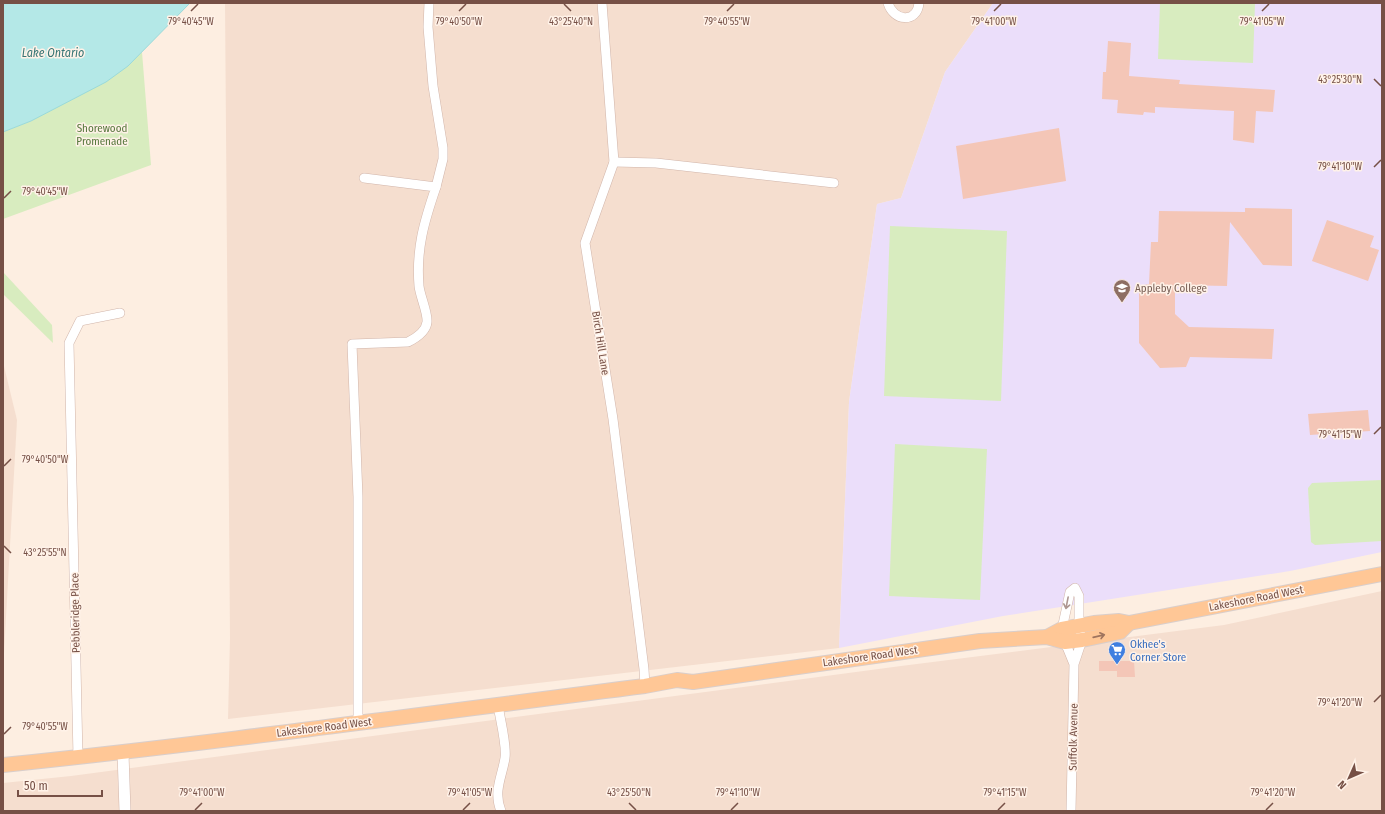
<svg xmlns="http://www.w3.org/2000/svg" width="1385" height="814" viewBox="0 0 1385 814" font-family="'Fira Sans Condensed',sans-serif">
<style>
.residential{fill:#f5decf}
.education{fill:#ebdefa}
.green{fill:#d8ecbf}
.water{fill:#b4e8e7;stroke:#9adada}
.building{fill:#f4c6b7}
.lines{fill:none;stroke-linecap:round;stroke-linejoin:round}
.minor-casing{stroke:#d1b5aa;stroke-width:10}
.tertiary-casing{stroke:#d1b5aa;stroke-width:12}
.primary-casing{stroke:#d9cecb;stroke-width:16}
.minor{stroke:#fff;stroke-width:9}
.tertiary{stroke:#fff;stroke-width:11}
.primary{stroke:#ffc796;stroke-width:14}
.oneway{stroke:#ad9690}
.oneway2{stroke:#9f745e}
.ticks{fill:none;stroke:#765046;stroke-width:1.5}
.labels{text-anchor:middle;stroke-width:3;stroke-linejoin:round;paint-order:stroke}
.park-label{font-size:11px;fill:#56773c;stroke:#fff2e8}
.education-label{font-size:11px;fill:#785e54;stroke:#fff2e8;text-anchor:start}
.street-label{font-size:11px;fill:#765046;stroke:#fff2e8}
.shop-label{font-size:11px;fill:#366cbe;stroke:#fff2e8;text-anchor:start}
.water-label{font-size:12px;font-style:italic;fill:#377575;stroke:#fff2e8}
.ticks-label{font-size:10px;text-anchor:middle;fill:#765046;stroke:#fff2e8;stroke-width:3;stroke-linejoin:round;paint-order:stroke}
</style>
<rect width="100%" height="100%" fill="#fdeee1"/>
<g class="residential">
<polygon points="225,3 993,3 945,72 901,198 877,204 849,402 839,648 228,719 230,638"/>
<polygon points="3,362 17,420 3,671"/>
<polygon points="1382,591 1382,811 3,811 3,783 71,776 901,666 1224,625"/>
</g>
<polygon class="education" points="993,3 1382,3 1382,552 1290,571 1003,616 839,648 849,402 877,204 901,198 945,72"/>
<g class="green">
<polygon points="1160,3 1255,3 1253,63 1158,59"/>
<polygon points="142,52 151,165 3,219 3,132 31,121 128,66"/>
<polygon points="890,226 1007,231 1001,401 884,396"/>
<polygon points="3,272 52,325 53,343 3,294"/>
<polygon points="895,444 987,449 980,600 889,596"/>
<polygon points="1382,480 1382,541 1315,545 1311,542 1308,488 1312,483"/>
</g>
<polygon class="water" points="3,3 190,3 128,66 106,82 31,121 3,132"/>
<g class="building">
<polygon points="1108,41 1131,43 1129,76 1180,80 1179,84 1275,90 1273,112 1256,111 1254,143 1233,140 1234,111 1155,107 1155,113 1144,112 1143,115 1117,113 1118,100 1102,99 1103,72 1106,72"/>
<polygon points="1059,128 1066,181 963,199 956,146"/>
<polygon points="1245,208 1292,209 1292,266 1263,265 1230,222 1227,286 1175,285 1175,314 1189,327 1274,329 1272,359 1190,357 1186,367 1160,368 1139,343 1139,286 1149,284 1151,242 1158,242 1159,211 1245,212"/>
<polygon points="1327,220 1374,236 1370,247 1379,250 1368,281 1312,261"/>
<polygon points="1368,410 1370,431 1310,435 1308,414"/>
<polygon points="1099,661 1134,661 1135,677 1117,677 1117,671 1099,671"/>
</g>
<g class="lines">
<g class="minor-casing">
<g id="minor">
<polyline points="429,3 428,27 433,86 443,148 443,159 436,187"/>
<polyline points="602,3 614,162 585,243 613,419 644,669 645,686"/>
<path d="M 888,3 C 893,21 917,24 919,3"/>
<polyline points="614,162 656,163 834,183"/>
<path d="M 498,705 C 500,719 507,745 505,758 C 502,777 493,791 501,811"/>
<path d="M 358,723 L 358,497 L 352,344 L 408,342 C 416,338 426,332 427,322 C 428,313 420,296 419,286 C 416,249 424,222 436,187 L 364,178"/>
<polyline points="78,757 69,343 80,321 120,313"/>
<polyline points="1071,811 1074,664 1082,640 1079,626 1079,596 1075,588 1070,592 1062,629 1065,642 1074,664"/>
</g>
</g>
<g class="tertiary-casing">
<polyline id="tertiary" points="123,753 125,811"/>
</g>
<g class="primary-casing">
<g id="primary">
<polyline points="1047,637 1062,629 1094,623 1119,621 1129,623 1382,574"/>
<path d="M 3,765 C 217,743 431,713 645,686 L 677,680 L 693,682 L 980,641 L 1047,637 L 1065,642 L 1082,640 L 1120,632 L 1129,623"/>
</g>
</g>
<use href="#minor" class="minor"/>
<use href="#tertiary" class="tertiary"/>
<use href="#primary" class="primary"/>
</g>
<defs><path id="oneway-shaft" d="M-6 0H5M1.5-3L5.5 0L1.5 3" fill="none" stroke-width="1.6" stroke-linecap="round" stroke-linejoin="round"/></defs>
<use class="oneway" href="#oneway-shaft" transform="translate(1067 603) rotate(101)"/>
<use class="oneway2" href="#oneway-shaft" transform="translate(1099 636) rotate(-13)"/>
<path class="ticks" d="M 564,4 L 571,11M 191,11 L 198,4M 459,11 L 466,4M 727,11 L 734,4M 994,11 L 1001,4M 1262,11 L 1269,4M 1374,79 L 1381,86M 1374,167 L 1381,160M 4,198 L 11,191M 1374,434 L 1381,427M 4,466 L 11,459M 4,546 L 11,553M 1374,702 L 1381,695M 4,734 L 11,727M 629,803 L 636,810M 195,810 L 202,803M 463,810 L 470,803M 731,810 L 738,803M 998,810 L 1005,803M 1266,810 L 1273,803"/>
<defs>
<g id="school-pin" transform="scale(0.9)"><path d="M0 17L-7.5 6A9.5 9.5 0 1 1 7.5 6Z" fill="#8d6e63" stroke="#fff2e8"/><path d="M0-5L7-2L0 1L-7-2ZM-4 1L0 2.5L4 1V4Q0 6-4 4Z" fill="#fff"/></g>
<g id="supermarket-pin" transform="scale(0.9)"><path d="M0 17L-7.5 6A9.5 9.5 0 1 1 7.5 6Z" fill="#3f7fe0" stroke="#fff2e8"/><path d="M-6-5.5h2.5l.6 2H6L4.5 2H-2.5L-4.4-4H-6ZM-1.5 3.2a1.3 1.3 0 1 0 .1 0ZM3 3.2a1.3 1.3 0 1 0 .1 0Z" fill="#fff"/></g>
</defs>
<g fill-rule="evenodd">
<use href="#school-pin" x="1122" y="288"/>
<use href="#supermarket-pin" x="1117" y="650"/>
</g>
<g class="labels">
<g class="park-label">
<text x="102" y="132">Shorewood<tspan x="102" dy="13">Promenade</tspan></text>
</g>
<g class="education-label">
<text x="1135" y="292">Appleby College</text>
</g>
<g class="street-label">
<text transform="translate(601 343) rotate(81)" y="4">Birch Hill Lane</text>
<text transform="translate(1256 598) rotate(-11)" y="4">Lakeshore Road West</text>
<text transform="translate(75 613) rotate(-91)" y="4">Pebbleridge Place</text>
<text transform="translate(870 656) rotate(-8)" y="4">Lakeshore Road West</text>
<text transform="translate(324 727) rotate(-7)" y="4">Lakeshore Road West</text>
<text transform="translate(1073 737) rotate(-89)" y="4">Suffolk Avenue</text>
</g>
<g class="shop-label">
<text x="1130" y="648">Okhee's<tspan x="1130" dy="13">Corner Store</tspan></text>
</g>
<g class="water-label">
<text x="53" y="57">Lake Ontario</text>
</g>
</g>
<g class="ticks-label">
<text x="191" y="25">79°40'45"W</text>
<text x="459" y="25">79°40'50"W</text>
<text x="571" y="25">43°25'40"N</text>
<text x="727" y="25">79°40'55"W</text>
<text x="994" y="25">79°41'00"W</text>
<text x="1262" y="25">79°41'05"W</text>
<text x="1340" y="83">43°25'30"N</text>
<text x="1340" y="170">79°41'10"W</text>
<text x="45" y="195">79°40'45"W</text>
<text x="1340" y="438">79°41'15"W</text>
<text x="45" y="463">79°40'50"W</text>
<text x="45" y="556">43°25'55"N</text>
<text x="1340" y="706">79°41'20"W</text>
<text x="45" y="730">79°40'55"W</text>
<text x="202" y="796">79°41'00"W</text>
<text x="470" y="796">79°41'05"W</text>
<text x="738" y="796">79°41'10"W</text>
<text x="1005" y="796">79°41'15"W</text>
<text x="1273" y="796">79°41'20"W</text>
<text x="629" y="796">43°25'50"N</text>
</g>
<rect width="1385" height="814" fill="none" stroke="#765046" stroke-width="8"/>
<g transform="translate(1349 778) rotate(225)" stroke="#fff2e8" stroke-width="3" paint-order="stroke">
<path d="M0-3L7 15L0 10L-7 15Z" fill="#765046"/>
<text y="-6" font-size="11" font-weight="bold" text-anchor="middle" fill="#765046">N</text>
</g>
<path d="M18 790v6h84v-6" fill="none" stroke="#765046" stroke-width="2"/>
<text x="24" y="790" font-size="12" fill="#765046" stroke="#fff2e8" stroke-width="3" paint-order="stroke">50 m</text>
</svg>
